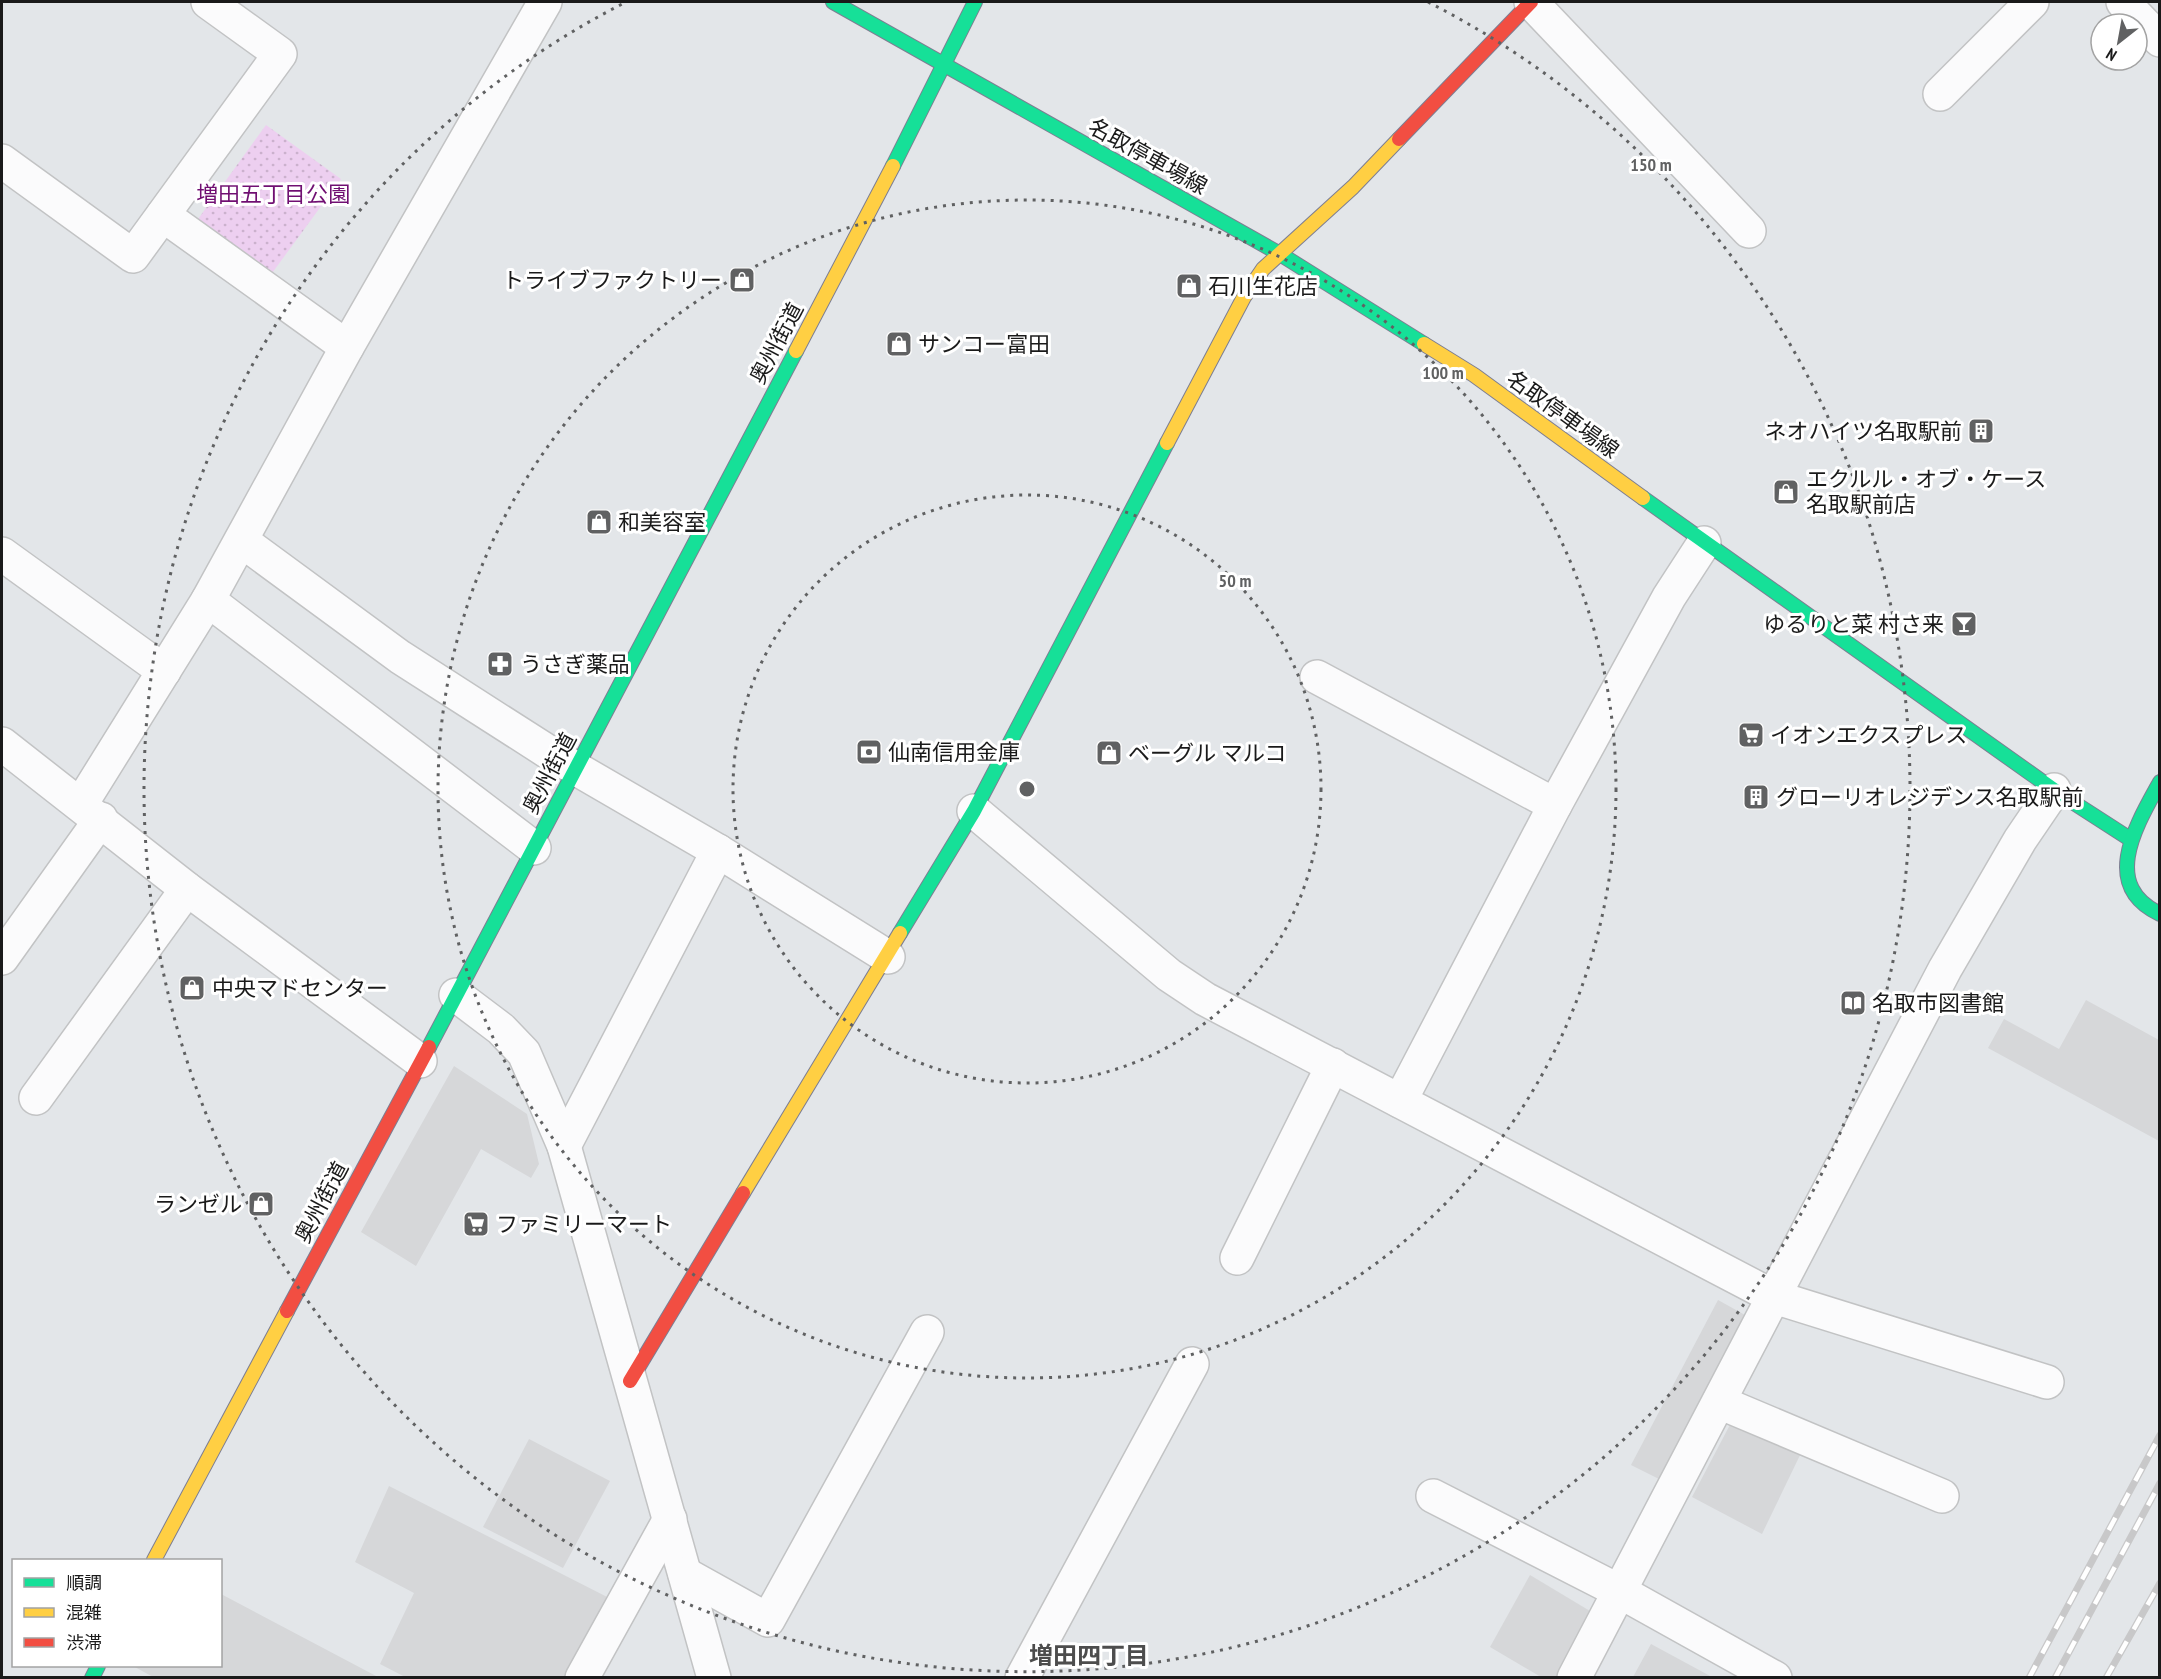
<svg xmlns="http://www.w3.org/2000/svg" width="2161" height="1679" viewBox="0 0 2161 1679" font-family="'PT Sans Narrow','Noto Sans JP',sans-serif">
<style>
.park{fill:url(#park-dots)}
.parking{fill:#d6d7d9}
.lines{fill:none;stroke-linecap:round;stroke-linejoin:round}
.street-casing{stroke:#c2c3c4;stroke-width:36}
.fast-casing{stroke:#7d7e92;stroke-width:16}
.slow-casing{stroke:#7d7e92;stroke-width:16}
.jam-casing{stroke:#7d7e92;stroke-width:16}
.street{stroke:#fbfbfc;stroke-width:33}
.fast{stroke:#16e098;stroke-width:14}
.slow{stroke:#ffcf43;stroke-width:14}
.jam{stroke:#f24e42;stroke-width:14}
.rail-casing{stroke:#c8c8c9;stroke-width:7}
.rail{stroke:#fff;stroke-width:4.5;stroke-dasharray:14;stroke-linecap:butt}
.ring{fill:none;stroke:#606162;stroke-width:3;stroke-dasharray:3 6}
.labels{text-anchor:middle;stroke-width:6;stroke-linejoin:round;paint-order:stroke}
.street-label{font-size:22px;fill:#1a1a1a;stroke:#fff}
.park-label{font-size:22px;fill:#700f72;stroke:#fff}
.poi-label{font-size:22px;fill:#1a1a1a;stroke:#fff;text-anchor:start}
.neighbourhood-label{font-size:24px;font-weight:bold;fill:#4d4d4d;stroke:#fff}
.centre{fill:#606162;stroke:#fff;stroke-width:3}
.ring-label{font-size:18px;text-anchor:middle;font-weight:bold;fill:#606162;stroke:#fff;stroke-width:6;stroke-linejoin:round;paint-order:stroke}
</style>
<defs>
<pattern id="park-dots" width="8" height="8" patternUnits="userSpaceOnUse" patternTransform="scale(1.5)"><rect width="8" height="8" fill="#edcff0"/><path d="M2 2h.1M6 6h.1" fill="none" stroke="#cbb1cd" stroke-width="1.8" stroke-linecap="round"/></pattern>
</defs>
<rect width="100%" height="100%" fill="#e3e6e9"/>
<polygon class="park" points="266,125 341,179 267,280 193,226"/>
<g class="parking">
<polygon points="2086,1000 2159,1040 2159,1141 1988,1048 2004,1019 2059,1049"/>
<polygon points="454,1066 527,1114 539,1164 531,1178 481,1149 416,1266 361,1232"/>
<polygon points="1718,1300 1745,1315 1659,1479 1631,1465"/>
<polygon points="1733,1419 1802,1451 1762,1534 1692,1497"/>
<polygon points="529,1439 610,1481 563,1568 483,1527"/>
<polygon points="389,1486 615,1601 574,1677 405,1677 380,1664 414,1593 355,1562"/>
<polygon points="1530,1575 1595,1614 1561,1677 1541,1677 1490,1647"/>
<polygon points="221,1594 378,1677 155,1678 133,1666 220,1666"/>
<polygon points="1651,1644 1712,1677 1633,1677"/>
</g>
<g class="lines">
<g class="street-casing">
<g id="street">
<polyline points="1531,2 1749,231"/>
<polyline points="2123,2 2160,40"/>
<polyline points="1940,94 2032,2"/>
<polyline points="2,161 133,256 280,54 208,2"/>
<polyline points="163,215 347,347"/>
<polyline points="242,541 400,657 556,757 718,851 888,957"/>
<polyline points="2,554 164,671"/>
<polyline points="208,600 534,848"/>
<polyline points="1317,677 1555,805"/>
<polyline points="2,744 187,889 420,1061"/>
<polyline points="81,804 208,600 347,347 545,2"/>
<polyline points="974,811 1169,975 1205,999 1774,1297 2047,1382"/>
<polyline points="2,958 101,819"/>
<polyline points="456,995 501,1029 524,1053 564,1146 714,1678"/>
<polyline points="36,1098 187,889"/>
<polyline points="1400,1101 1555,805 1669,597 1704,543"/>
<polyline points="564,1146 718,851"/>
<polyline points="1237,1258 1333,1065"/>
<polyline points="1719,1402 1942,1496"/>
<polyline points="1433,1496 1619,1591 1775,1678"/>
<polyline points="685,1574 768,1620 927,1332"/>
<polyline points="582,1678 670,1519"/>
<polyline points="1022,1678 1192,1364"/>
<polyline points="1574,1678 1945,969 2020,840 2054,790"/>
</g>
</g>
<g class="fast-casing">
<g id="fast">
<polyline points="833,2 1280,254 1424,344"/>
<polyline points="893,166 975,2"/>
<polyline points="1643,498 2054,790 2130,839"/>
<path d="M 2160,782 C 2137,824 2099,885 2160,914"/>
<polyline points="900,933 974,811 1167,443"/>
<polyline points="429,1047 796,351"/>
<polyline points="92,1678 98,1666"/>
</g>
</g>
<g class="slow-casing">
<g id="slow">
<polyline points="1424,344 1474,375 1643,498"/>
<polyline points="796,351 893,166"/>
<polyline points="1167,443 1244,297 1263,269 1353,187 1399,139"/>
<polyline points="743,1193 900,933"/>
<polyline points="154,1560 287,1311"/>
</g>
</g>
<g class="jam-casing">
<g id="jam">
<polyline points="1399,139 1531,2"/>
<polyline points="287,1311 429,1047"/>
<polyline points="630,1381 743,1193"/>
</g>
</g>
<use href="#street" class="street"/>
<use href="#fast" class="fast"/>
<use href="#slow" class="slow"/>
<use href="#jam" class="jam"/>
<g class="rail-casing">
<g id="rail">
<polyline points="2029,1678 2160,1435"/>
<polyline points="2055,1678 2160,1483"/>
<polyline points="2106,1678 2160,1583"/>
</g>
</g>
<use href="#rail" class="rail"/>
</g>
<g class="ring">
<circle cx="1027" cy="789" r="294"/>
<circle cx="1027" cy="789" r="589"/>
<path d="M1428 2A883 883 0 1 1 626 2"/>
</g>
<defs>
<g id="shop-square" transform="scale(1.35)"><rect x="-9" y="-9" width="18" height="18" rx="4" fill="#606162" stroke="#fff"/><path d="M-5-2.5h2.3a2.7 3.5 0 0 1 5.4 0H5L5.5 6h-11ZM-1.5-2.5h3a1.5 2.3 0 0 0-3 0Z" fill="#fff"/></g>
<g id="building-square" transform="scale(1.35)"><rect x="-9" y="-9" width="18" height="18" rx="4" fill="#606162" stroke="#fff"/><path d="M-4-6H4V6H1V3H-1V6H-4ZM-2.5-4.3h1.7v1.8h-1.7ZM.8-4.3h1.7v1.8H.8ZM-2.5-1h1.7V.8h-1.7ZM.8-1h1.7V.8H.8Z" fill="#fff"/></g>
<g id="bar-square" transform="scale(1.35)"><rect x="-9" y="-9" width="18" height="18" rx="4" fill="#606162" stroke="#fff"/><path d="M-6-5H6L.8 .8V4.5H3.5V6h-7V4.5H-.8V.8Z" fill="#fff"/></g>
<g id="pharmacy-square" transform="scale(1.35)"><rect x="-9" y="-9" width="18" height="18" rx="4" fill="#606162" stroke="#fff"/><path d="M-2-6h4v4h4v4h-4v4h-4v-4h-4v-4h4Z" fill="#fff"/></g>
<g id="supermarket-square" transform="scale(1.35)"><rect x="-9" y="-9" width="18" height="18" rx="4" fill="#606162" stroke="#fff"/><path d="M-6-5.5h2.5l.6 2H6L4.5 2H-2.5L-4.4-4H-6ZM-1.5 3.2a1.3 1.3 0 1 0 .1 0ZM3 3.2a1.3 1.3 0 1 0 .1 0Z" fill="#fff"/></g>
<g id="bank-square" transform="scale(1.35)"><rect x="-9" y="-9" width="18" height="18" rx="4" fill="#606162" stroke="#fff"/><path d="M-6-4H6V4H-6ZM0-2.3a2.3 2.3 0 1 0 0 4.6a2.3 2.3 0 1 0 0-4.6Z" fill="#fff"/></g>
<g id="library-square" transform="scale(1.35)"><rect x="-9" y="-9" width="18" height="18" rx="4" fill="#606162" stroke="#fff"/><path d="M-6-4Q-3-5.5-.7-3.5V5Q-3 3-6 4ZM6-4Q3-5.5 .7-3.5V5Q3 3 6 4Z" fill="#fff"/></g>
</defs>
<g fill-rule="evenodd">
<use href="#shop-square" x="742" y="280"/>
<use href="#shop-square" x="1189" y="286"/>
<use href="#shop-square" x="899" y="344"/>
<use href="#building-square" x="1981" y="431"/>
<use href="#shop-square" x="1786" y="492"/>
<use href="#shop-square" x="599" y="522"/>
<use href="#bar-square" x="1964" y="624"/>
<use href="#pharmacy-square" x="500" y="664"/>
<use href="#supermarket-square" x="1751" y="735"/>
<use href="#bank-square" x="869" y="752"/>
<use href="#shop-square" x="1109" y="753"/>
<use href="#building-square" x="1756" y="797"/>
<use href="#shop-square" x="192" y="988"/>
<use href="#library-square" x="1853" y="1003"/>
<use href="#shop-square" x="261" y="1204"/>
<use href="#supermarket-square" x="476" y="1224"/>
</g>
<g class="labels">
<g class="street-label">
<text transform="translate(1148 156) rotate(29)" y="8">名取停車場線</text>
<text transform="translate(776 343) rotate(-62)" y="8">奥州街道</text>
<text transform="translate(1563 414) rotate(36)" y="8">名取停車場線</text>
<text transform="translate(549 773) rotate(-62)" y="8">奥州街道</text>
<text transform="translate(321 1202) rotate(-62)" y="8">奥州街道</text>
</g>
<g class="park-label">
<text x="273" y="202">増田五丁目公園</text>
</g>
<g class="poi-label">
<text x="722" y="288" text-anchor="end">トライブファクトリー</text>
<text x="1208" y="294">石川生花店</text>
<text x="918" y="352">サンコー富田</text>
<text x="1962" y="439" text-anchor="end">ネオハイツ名取駅前</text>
<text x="1806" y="487">エクルル・オブ・ケース<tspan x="1806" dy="25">名取駅前店</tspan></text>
<text x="618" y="530">和美容室</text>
<text x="1944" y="632" text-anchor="end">ゆるりと菜 村さ来</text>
<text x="520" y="672">うさぎ薬品</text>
<text x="1770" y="743">イオンエクスプレス</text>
<text x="888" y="760">仙南信用金庫</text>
<text x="1128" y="761">ベーグル マルコ</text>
<text x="1776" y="805">グローリオレジデンス名取駅前</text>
<text x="212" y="996">中央マドセンター</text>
<text x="1872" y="1011">名取市図書館</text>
<text x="242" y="1212" text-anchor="end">ランゼル</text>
<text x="496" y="1232">ファミリーマート</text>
</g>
<g class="neighbourhood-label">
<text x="1089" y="1664">増田四丁目</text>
</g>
</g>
<circle cx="1027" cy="789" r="9" class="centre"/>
<g class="ring-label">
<text x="1651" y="171">150 m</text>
<text x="1443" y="379">100 m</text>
<text x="1235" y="587">50 m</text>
</g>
<rect width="2161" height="1679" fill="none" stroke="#1a1a1a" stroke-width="6"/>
<rect x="12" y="1559" width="210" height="108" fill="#ffffff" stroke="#a3a3a3" stroke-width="1.5"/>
<rect x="24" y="1578" width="30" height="9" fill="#16e098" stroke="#a3a3a3" stroke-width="1.5"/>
<text x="66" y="1589" font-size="18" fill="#1a1a1a">順調</text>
<rect x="24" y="1608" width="30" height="9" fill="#ffcf43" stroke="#a3a3a3" stroke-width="1.5"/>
<text x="66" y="1619" font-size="18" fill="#1a1a1a">混雑</text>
<rect x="24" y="1638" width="30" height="9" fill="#f24e42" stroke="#a3a3a3" stroke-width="1.5"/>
<text x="66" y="1649" font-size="18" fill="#1a1a1a">渋滞</text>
<g transform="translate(2119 42) rotate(211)"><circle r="28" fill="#ffffff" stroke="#a3a3a3" stroke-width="1.5"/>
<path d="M0-4.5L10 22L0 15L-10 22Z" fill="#606162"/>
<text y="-9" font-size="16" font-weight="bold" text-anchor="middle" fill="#1a1a1a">N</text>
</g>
</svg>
